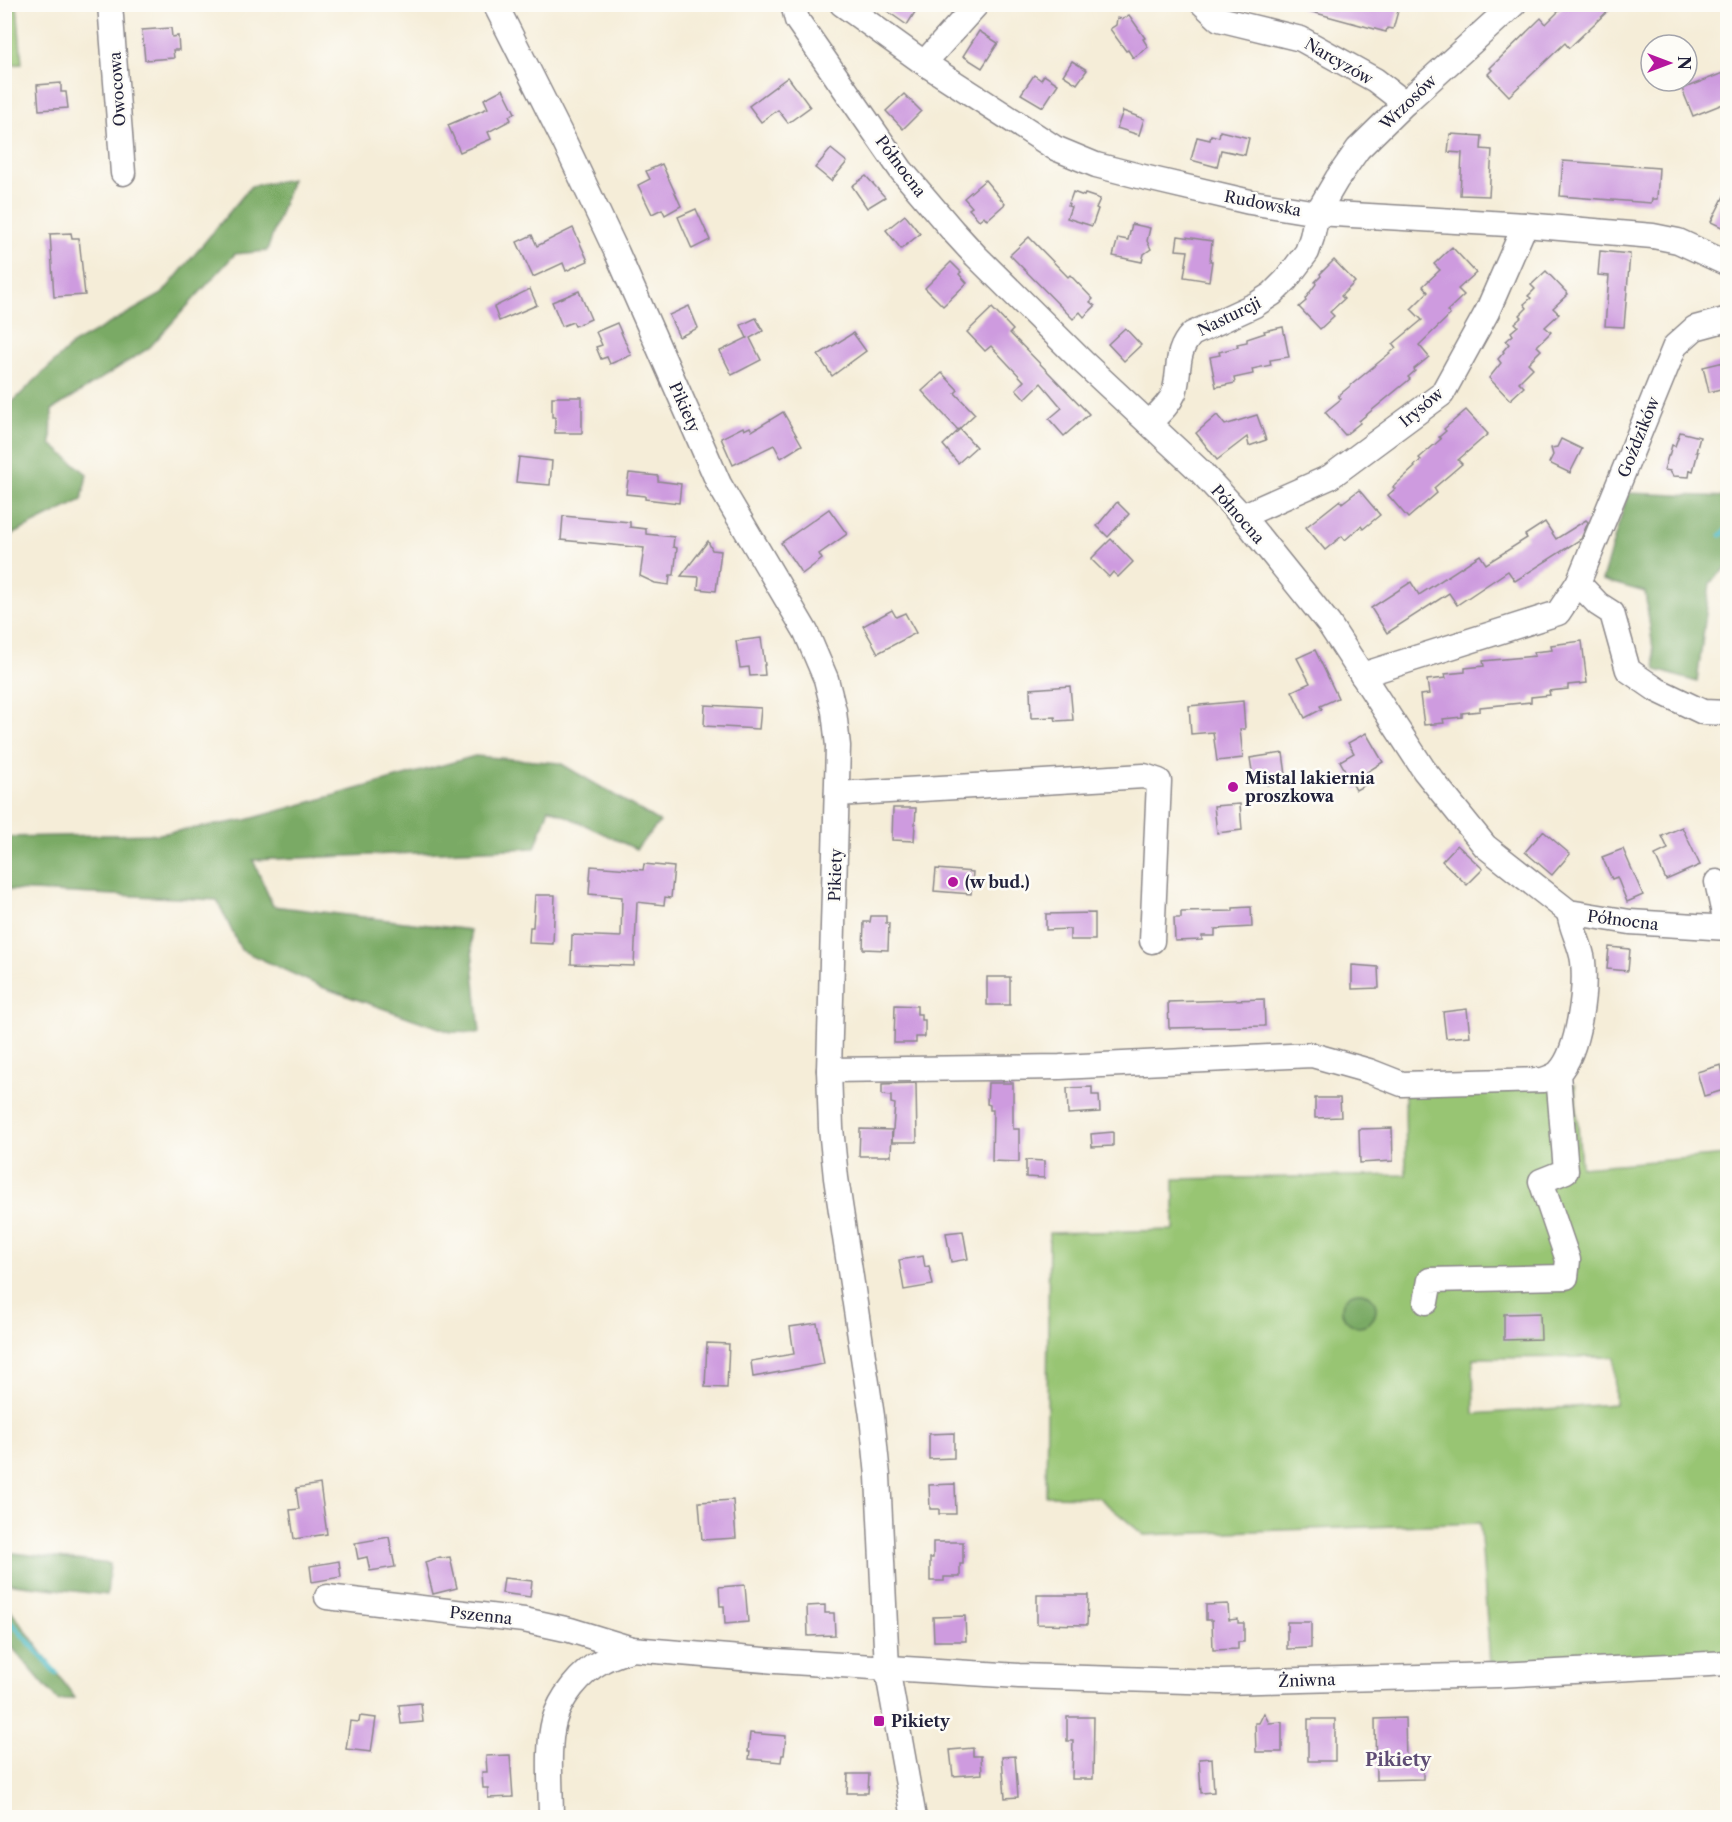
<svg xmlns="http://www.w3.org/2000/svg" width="1732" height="1822" viewBox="0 0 1732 1822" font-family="'Libre Caslon Text',serif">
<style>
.green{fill:#98c573;stroke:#5d7457;stroke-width:1.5;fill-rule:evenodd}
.forest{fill:#7aaa65;stroke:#4e6650;stroke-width:1.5}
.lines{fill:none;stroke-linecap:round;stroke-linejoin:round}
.stream{stroke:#49b8c2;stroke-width:5}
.building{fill:#ce9bdf}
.minor-casing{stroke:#8c888a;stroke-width:27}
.minor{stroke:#fff;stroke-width:24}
.poi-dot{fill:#b5179e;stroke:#fdfcf7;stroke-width:2}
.labels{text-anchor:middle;stroke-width:5;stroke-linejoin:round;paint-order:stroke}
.street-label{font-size:16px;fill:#22223b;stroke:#fdfcf7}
.poi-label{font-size:16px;font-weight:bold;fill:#22223b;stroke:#fdfcf7;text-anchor:start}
.neighbourhood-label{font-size:18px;font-weight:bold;fill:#5e4c74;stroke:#fdfcf7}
</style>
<rect width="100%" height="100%" fill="#fdfcf7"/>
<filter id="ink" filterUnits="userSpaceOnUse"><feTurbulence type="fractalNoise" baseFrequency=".0167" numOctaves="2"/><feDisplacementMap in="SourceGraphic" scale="12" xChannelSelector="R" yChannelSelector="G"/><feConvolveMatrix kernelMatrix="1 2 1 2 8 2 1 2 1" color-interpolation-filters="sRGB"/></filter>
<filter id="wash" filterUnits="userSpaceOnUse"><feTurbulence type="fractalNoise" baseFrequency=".008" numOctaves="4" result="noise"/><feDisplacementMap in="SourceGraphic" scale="24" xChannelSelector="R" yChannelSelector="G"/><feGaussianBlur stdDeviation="1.35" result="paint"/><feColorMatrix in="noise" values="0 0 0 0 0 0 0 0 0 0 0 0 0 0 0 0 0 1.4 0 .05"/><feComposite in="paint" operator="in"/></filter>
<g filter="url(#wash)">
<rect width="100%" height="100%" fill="#f5edd8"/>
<g class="green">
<polygon points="5,4 17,5 22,64 5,65"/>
<path d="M 1575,1085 L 1581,1167 L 1727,1155 L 1727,1655 L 1490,1663 L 1480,1523 L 1144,1535 L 1098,1497 L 1046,1496 L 1049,1233 L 1174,1230 L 1174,1179 L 1406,1175 L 1405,1091 ZM 1614,1357 L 1615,1404 L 1474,1414 L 1473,1358 Z"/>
</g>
<g class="forest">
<polygon points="292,179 267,251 235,254 149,348 52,410 51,444 87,474 82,500 5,538 5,409 73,344 162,294 251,186"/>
<polygon points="1628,493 1727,497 1727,567 1710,583 1697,682 1656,670 1645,592 1602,580"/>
<polygon points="475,756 560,763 660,822 636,849 549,808 535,848 253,860 273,906 470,930 480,1033 451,1032 324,988 241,950 217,900 11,890 5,888 5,837 159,834 246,820"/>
<circle cx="1359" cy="1309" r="17"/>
<polygon points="5,1552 110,1564 107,1595 5,1583"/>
<polygon points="5,1602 75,1698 58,1701 5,1639"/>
</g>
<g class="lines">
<g class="stream">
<polyline points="1721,535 1728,528"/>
<polyline points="4,1614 56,1673"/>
</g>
</g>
<g id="blocks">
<g class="building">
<polygon points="877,4 920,4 907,25"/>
<polygon points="1302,4 1400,4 1393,29 1387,28 1386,32 1301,9"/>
<polygon points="1566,4 1615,4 1569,48 1565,43 1509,96 1488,74 1492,70 1490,68 1541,18 1546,24"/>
<polygon points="1129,15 1145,38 1143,39 1148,47 1133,58 1128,50 1126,51 1110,29 1116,25 1117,18 1123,19"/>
<polygon points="171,28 172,37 178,36 179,50 173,50 174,58 145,60 142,30"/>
<polygon points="979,31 998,43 982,68 963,56"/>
<polygon points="1072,61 1087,70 1077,84 1063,75"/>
<polygon points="1728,71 1728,102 1693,116 1682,89"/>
<polygon points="1034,75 1041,80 1044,75 1058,84 1043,107 1021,94"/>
<polygon points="788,77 810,107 788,123 778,110 761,122 749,106"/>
<polygon points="61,83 61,92 66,92 68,108 39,110 37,85"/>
<polygon points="503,89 515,113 509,116 511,120 488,132 491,139 460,152 448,125 488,108 484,99"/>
<polygon points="904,94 921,111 903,129 886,111"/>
<polygon points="1123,111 1144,119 1139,135 1117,128"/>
<polygon points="1220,131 1249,138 1245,155 1221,150 1217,167 1191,160 1197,137 1210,140 1211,135 1219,137"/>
<polygon points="1450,134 1482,136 1481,149 1492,150 1489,196 1460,195 1462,153 1448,152"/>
<polygon points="831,149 847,162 831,181 815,168"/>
<polygon points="1563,161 1659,168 1657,199 1652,199 1651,203 1560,196"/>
<polygon points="662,164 681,206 665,215 662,209 652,214 638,185 650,179 646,171"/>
<polygon points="866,176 885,197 867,208 852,186"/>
<polygon points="985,180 1005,204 987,220 984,216 979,220 969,209 972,207 964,198"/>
<polygon points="1728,188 1728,230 1711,222"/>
<polygon points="1073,192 1084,196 1085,194 1100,199 1096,208 1098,209 1092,226 1067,218 1071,207 1068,206"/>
<polygon points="696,209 710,240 692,249 678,217"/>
<polygon points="905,215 920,234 901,249 886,230"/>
<polygon points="1132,224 1150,228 1147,241 1151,249 1144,254 1142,262 1113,256 1118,238 1128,240"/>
<polygon points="573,228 588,261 566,271 563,263 533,277 517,242 532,235 537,246"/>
<polygon points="71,233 72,238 79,238 85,295 54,297 50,234"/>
<polygon points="1178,236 1212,241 1210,261 1212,261 1209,281 1184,277 1188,251 1176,250"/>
<polygon points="1029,237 1068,277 1070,275 1093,299 1090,302 1095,306 1084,317 1080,312 1073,319 1010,255"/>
<polygon points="1452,247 1476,273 1458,289 1464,295 1447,311 1450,315 1419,345 1429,357 1414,369 1415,371 1408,377 1410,379 1359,421 1360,423 1345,435 1325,412 1341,399 1338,396 1396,348 1393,344 1422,320 1411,309 1428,292 1423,286 1440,270 1434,264"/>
<polygon points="1600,251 1630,254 1624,327 1605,326 1609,276 1598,275"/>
<polygon points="1334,260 1355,282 1341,296 1344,299 1330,312 1334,316 1320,329 1299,307 1306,301 1305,299 1316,284 1315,282 1321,276 1320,274"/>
<polygon points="951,262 961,272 959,274 967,283 943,306 925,288"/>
<polygon points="1546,271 1568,294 1553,308 1559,314 1545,327 1551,332 1537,346 1541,350 1528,363 1533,368 1519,382 1524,387 1510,400 1489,378 1501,363 1498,359 1504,352 1503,351 1509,344 1506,341 1513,335 1511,332 1518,326 1515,323 1522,317 1520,315 1527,308 1524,304 1531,298 1528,296 1535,289 1531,285"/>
<polygon points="530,289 537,305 499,321 494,307"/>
<polygon points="579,291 591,319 575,326 573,322 562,326 552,302"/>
<polygon points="689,306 698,328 679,337 669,315"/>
<polygon points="992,308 1013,330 1010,333 1089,414 1064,436 1049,419 1062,408 1041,383 1025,399 1016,389 1024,381 991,346 985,351 967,332"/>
<polygon points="756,318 763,331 750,338 761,360 732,375 720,351 747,338 741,325"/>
<polygon points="617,323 631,355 610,364 607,357 601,359 596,347 602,345 596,332"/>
<polygon points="1283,327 1289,357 1270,360 1271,365 1252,369 1253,374 1234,378 1235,383 1216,387 1210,357 1220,355 1219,352 1238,347 1237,344 1247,342 1247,339 1265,333 1264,331"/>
<polygon points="1125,328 1141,345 1124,361 1108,344"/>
<polygon points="853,333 866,351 832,376 818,355"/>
<polygon points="1728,361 1728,387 1709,392 1703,367"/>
<polygon points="942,373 958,390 955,393 975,414 958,430 922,391"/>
<polygon points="552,397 582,397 582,433 555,433 555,417 552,417"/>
<polygon points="1466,410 1488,434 1458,460 1462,464 1434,488 1437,493 1408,518 1388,495 1395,489 1393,487 1415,467 1414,466 1421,460 1419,458 1441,439 1439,437 1446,431 1444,429"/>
<polygon points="783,412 802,445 781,458 774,445 733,465 721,438 743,427 744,430 750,427 752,431"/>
<polygon points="1217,415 1225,425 1257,415 1266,440 1249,446 1247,437 1217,460 1196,433"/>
<polygon points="960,429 976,447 958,463 943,445"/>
<polygon points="1680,432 1700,437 1696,452 1698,452 1693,471 1690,470 1689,477 1673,476 1670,471 1664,470 1668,456 1669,456 1672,445 1675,446"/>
<polygon points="1561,439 1582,449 1570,473 1549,463 1553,455 1551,448 1557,447"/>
<polygon points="519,457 552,461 550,485 516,482"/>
<polygon points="629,473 658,476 658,481 681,484 679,503 645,499 645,496 626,494"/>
<polygon points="1359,490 1380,515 1363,529 1361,526 1345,540 1342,536 1325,550 1306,527 1340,500 1342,503"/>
<polygon points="1117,502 1129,514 1108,537 1097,526"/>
<polygon points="829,509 847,534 819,554 822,559 802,574 781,543"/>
<polygon points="563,516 630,522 630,527 646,529 646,534 674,537 673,547 677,548 674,575 670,575 669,585 655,583 640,576 644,548 561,540"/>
<polygon points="1586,520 1588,522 1581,539 1515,581 1508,571 1457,605 1449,593 1387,633 1371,608 1411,582 1419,595 1480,555 1486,564 1527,538 1525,535 1545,522 1556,539"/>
<polygon points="1111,539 1133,562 1118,577 1113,572 1109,577 1091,559"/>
<polygon points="708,541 712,550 721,551 716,591 698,589 699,577 681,576"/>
<polygon points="892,610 896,617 905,613 916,633 878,653 863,626"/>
<polygon points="761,638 765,665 764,665 765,675 750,676 749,667 740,668 736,641"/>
<polygon points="1582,641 1587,683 1568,685 1568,689 1549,691 1550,695 1531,697 1531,702 1480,707 1480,711 1462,713 1462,717 1443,719 1444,723 1424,725 1420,695 1429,694 1427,680 1446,678 1445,674 1465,672 1465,668 1484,666 1483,661 1535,656 1534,652 1552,650 1551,645"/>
<polygon points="1315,650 1338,698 1320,706 1322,709 1305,718 1292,691 1310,683 1297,658"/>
<polygon points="1070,686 1073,720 1056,721 1055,717 1031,718 1030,689"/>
<polygon points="1243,701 1245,729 1240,729 1243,758 1217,761 1213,732 1191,734 1189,706"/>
<polygon points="705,705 761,708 759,729 704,726"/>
<polygon points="1366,733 1383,762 1367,772 1372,781 1356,790 1340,761 1354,753 1348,743"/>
<polygon points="1283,753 1287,782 1267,785 1266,776 1253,777 1250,758"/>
<polygon points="1240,804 1242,830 1217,833 1214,806"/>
<polygon points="893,808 916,808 914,841 892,840"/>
<polygon points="1682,827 1700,865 1666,880 1655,855 1668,849 1662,836"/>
<polygon points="1543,831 1570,854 1552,875 1525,852"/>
<polygon points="1457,845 1483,869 1467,885 1442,861"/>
<polygon points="1623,849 1643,895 1627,902 1617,877 1612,879 1602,857"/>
<polygon points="644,864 674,867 671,898 665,897 664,905 637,902 634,966 571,964 572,935 621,937 622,897 589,894 591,866 643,870"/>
<polygon points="936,869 973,872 971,894 934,891"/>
<polygon points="535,895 555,895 553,944 529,943 530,927 533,927"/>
<polygon points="1251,907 1252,927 1215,929 1215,936 1202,936 1202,940 1175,941 1174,918 1181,918 1181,912 1233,911 1233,908"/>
<polygon points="1095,913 1095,940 1070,940 1070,929 1046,930 1046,914"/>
<polygon points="871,916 886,916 886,923 889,923 888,950 863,949 864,922 870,922"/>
<polygon points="1609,947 1630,949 1628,971 1607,969"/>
<polygon points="1352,965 1378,967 1379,988 1352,989"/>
<rect x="987" y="977" width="23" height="28"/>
<polygon points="1264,999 1265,1026 1169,1028 1168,1002"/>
<polygon points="895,1005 917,1006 917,1014 921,1014 921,1020 925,1020 925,1037 916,1037 916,1043 894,1043"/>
<polygon points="1467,1009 1470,1036 1446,1038 1443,1012"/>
<polygon points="1721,1065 1727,1089 1704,1096 1697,1072"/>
<polygon points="916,1083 917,1142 892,1142 895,1104 891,1103 891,1096 882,1095 882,1084"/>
<polygon points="988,1083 1013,1083 1013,1129 1019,1129 1019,1162 992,1161 993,1110 990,1110 990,1105 987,1104"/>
<polygon points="1092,1087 1092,1095 1099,1095 1100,1112 1068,1114 1067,1088"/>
<polygon points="1315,1098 1340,1098 1341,1117 1315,1118"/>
<polygon points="1392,1128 1393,1161 1360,1163 1359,1129"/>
<polygon points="860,1129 892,1130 891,1156 859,1156"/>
<polygon points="1113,1132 1113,1146 1092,1147 1091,1134"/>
<polygon points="1026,1160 1044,1161 1044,1178 1026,1177"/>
<polygon points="963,1231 968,1259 951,1262 946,1233"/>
<polygon points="923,1256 925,1267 929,1266 933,1285 904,1290 899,1260"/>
<polygon points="1540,1313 1541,1339 1504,1340 1504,1314"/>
<polygon points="817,1323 824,1364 753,1377 751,1361 794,1354 790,1327"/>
<polygon points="707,1343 729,1344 727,1388 705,1387"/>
<polygon points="954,1433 954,1458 929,1459 929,1434"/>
<polygon points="320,1484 327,1534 294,1539 290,1510 299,1509 296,1488"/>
<polygon points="955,1484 956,1514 939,1514 939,1509 930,1509 929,1485"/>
<polygon points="733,1500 736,1538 702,1540 699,1502"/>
<polygon points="389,1537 395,1567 370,1571 367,1557 358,1559 355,1543"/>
<polygon points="933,1542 963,1542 963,1564 960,1564 960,1577 944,1577 944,1581 930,1581 930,1558 933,1558"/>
<polygon points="440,1557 442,1558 450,1557 457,1588 433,1594 425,1562"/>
<polygon points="339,1561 341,1577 312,1582 310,1566"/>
<polygon points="504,1578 532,1581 530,1597 502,1593"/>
<polygon points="745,1585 748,1622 725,1624 724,1606 720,1606 719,1587"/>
<polygon points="1037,1595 1088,1595 1087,1625 1037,1624"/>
<polygon points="1228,1604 1229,1620 1238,1619 1238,1623 1244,1623 1244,1642 1238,1642 1238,1649 1213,1650 1212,1620 1206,1620 1206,1605"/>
<polygon points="825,1605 825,1613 834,1613 835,1635 808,1636 807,1606"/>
<polygon points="965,1616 966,1641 934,1641 933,1617"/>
<polygon points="1287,1622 1311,1622 1311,1648 1287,1649"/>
<polygon points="421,1703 423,1722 401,1724 399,1705"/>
<polygon points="1264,1713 1269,1723 1282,1722 1282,1752 1256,1752 1255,1723 1259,1723"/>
<polygon points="360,1716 376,1718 371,1752 346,1749 350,1721 359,1722"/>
<polygon points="1067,1717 1094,1717 1093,1779 1072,1779 1073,1741 1067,1741"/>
<polygon points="1405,1718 1406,1761 1423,1761 1423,1779 1376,1780 1375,1719"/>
<rect x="1308" y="1719" width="27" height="42"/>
<polygon points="750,1733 786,1736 784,1755 782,1755 781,1762 749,1759 750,1752 748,1752"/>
<polygon points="973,1748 973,1756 981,1756 982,1774 953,1776 950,1750"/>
<polygon points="510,1755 513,1797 488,1798 488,1788 483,1788 482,1772 487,1772 486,1756"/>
<polygon points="1015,1756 1018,1797 1005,1798 1002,1757"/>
<polygon points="1212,1758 1214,1792 1201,1793 1199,1759"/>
<polygon points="848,1774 869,1774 868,1793 847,1793"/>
</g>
</g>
</g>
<g filter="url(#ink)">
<use href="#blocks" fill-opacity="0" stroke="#8c888a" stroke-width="1.5"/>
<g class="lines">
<g class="minor-casing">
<g id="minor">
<polyline points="110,4 123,173"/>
<polyline points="495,4 565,143 617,253 719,484 806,632 826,679 834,711 838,746 829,1070 831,1128 836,1178 872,1416 878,1476 887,1668 914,1818"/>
<polyline points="793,4 797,20 901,170 953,231 976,256 1083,362 1201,472 1242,516 1329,624 1424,770 1485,846 1569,912 1630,922 1728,928"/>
<polyline points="842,4 924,63 1055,148 1096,165 1139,176 1250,202 1317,213 1525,225 1653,236 1678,241 1728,264"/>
<polyline points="1203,4 1219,19 1301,39 1375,80 1405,103"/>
<polyline points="924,63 977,4"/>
<path d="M 1149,423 C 1158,414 1169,405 1174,393 C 1181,371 1174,352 1192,334 L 1255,305 L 1272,294 L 1286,280 L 1307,252 L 1312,237 L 1317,213 L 1337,179 L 1358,149 L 1405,103 L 1514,4"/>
<polyline points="1242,516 1330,477 1442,394 1487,312 1525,225"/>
<polyline points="1578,583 1598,604 1612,613 1628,670 1657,690 1703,712 1728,713"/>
<polyline points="1362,675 1558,613 1578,583 1675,346 1695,328 1728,319"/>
<polyline points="837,794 1144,776 1159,781 1152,941"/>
<polyline points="1717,882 1727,928"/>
<path d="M 829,1070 L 1060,1067 L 1312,1055 L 1369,1071 L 1402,1084 L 1543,1080 C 1549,1078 1555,1076 1559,1072 C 1579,1051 1586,989 1583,961 C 1581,945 1571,929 1569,912"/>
<polyline points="1426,1302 1430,1280 1566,1277 1568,1260 1541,1181 1566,1171 1558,1074"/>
<polyline points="327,1597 524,1620 570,1630 632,1649 776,1661 1019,1676 1221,1682 1498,1675 1728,1663"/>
<path d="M 551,1818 C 551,1790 547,1746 554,1721 C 560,1698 581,1672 602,1661 C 611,1656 622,1653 632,1649"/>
</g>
</g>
<use href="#minor" class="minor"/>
</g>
</g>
<g class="poi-dot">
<circle cx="1233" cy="787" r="6"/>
<circle cx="953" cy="882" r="6"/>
<rect x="873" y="1715" width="12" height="12" rx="3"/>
</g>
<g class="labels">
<g class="street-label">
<text transform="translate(1339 61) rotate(30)" y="6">Narcyzów</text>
<text transform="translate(117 89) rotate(-94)" y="6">Owocowa</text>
<text transform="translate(1408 102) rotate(-44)" y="6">Wrzosów</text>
<text transform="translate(901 166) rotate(53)" y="6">Północna</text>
<text transform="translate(1263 203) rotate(11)" y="6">Rudowska</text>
<text transform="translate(1229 316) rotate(-26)" y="6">Nasturcji</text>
<text transform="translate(685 407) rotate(66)" y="6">Pikiety</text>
<text transform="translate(1421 407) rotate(-40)" y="6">Irysów</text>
<text transform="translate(1638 437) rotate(-68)" y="6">Goździków</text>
<text transform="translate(1238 514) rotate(49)" y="6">Północna</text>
<text transform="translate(835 875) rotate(-88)" y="6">Pikiety</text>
<text transform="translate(1623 920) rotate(7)" y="6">Północna</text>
<text transform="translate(481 1615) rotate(6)" y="6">Pszenna</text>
<text transform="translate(1307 1680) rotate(-2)" y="6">Żniwna</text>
</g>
<g class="poi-label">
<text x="1245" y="784">Mistal lakiernia<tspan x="1245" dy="18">proszkowa</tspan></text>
<text x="965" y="888">(w bud.)</text>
<text x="891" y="1727">Pikiety</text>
</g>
<g class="neighbourhood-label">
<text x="1398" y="1766">Pikiety</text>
</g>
</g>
<rect width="1732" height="1822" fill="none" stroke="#fdfcf7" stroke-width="24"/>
<g transform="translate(1669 63) rotate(90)"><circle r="28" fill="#fdfcf7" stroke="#a5a5ac" stroke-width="1.5"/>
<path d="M0-4.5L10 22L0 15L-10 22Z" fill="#b5179e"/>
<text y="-9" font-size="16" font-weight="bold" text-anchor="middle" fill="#22223b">N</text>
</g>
</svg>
